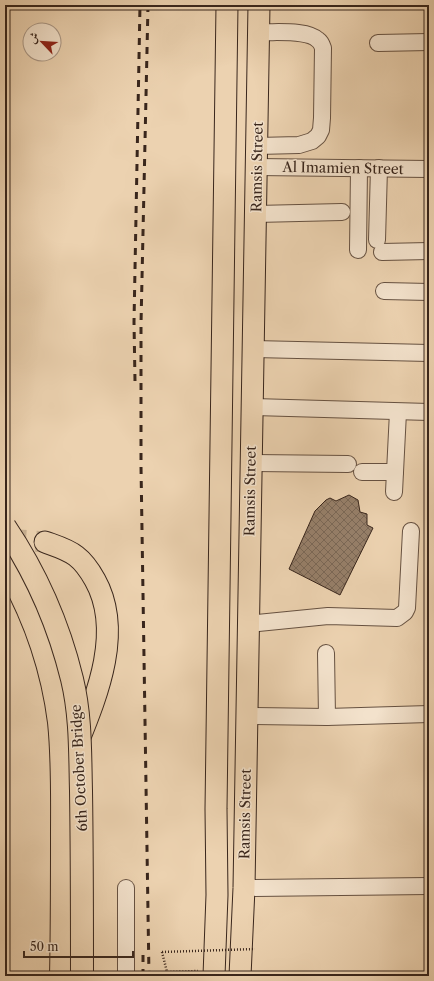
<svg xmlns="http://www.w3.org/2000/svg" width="434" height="981" viewBox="0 0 434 981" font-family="'Libre Caslon Text',Amiri,serif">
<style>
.building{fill:url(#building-cross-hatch);stroke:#39261c}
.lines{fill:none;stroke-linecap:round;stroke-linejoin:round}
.major-tunnel{stroke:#c8b092;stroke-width:21;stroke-dasharray:21 10;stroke-linecap:butt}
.minor-casing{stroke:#665141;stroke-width:18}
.major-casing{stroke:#39261c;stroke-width:23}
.highway-casing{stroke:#39261c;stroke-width:24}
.path{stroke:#39261c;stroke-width:2.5;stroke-dasharray:1 2;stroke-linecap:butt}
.minor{stroke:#f3e2cc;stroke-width:16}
.major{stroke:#ecd2b0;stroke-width:21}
.highway{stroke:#ecd2b0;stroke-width:22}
.rail{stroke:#39261c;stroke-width:3;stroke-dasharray:7 7;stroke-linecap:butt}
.highway-bridge-casing{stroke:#39261c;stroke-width:24;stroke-linecap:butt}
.path-bridge{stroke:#39261c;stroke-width:2.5;stroke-dasharray:1 2;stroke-linecap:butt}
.highway-bridge{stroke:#ecd2b0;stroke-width:22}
.labels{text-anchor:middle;stroke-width:3;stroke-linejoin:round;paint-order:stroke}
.street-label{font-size:14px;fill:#39261c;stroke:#f3e2cc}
</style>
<defs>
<pattern id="building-cross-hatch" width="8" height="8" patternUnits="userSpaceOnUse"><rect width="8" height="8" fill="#967f69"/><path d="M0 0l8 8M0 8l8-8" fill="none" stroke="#7b6856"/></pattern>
</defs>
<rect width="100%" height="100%" fill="#ecd2b0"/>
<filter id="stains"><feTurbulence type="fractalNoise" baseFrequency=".005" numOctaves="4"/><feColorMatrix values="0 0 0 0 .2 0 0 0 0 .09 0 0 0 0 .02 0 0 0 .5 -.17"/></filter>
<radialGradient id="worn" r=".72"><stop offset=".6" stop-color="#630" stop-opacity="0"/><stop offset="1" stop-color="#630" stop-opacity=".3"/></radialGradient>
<polygon class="building" points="349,495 358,500 360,512 367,514 367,525 373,528 340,595 289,569 315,511 326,500 330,498 336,501"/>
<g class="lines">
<polyline class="major-tunnel" points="5,539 45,542"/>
<g class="minor-casing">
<g id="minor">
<polyline points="378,43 429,42"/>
<path d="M 257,146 L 299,145 L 312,141 L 318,136 L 321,130 L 322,118 L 323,48 C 322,45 321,42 318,40 C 307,29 274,33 259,32"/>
<polyline points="257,167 429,169"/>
<polyline points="256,214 342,212"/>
<polyline points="377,240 379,168"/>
<polyline points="358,250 359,168"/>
<polyline points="382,252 429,251"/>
<polyline points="384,291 429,292"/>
<polyline points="253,349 429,353"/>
<polyline points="252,407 429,412"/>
<polyline points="251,463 348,464"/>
<polyline points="362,472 395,472"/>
<polyline points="394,492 398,412"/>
<polyline points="248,624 328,616 397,618 405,612 407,608 411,531"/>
<polyline points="326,653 327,717"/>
<polyline points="247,716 327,717 429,714"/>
<polyline points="126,888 126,976"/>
<polyline points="244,888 429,886"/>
</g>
</g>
<g class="major-casing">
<g id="major">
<path d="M 45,542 C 56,546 67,549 76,556 C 84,562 90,571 95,580 C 123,630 98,693 78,742"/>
<polyline points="214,976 217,895 216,809 227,5"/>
<polyline points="240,976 244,888 259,5"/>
</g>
</g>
<g class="highway-casing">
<path id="highway" d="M 5,565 C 33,613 52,667 59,722 C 63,760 62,798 62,837 C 62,883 62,930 61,976"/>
</g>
<polyline class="path" points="162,952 167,972 198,971"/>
<use href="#minor" class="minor"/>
<use href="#major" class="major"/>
<use href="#highway" class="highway"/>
<g class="rail">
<polyline points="148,5 141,324 141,466 149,976"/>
<polyline points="135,381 134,322 140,5"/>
<polyline points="143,955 143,976"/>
</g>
<g class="highway-bridge-casing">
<path id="highway-bridge" d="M 5,527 C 36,573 59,626 72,679 C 81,716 80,754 81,791 C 82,853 82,914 82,976"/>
</g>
<polyline class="path-bridge" points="162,952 255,949"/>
<use href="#highway-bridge" class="highway-bridge"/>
</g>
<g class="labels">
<g class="street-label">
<text transform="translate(257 167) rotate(-89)" y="5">Ramsis Street</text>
<text transform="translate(343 168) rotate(1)" y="5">Al Imamien Street</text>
<text transform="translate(250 491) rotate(-89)" y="5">Ramsis Street</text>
<text transform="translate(79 768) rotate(-93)" y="5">6th October Bridge</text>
<text transform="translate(245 814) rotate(-89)" y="5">Ramsis Street</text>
</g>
</g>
<rect width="434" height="981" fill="none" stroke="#ecd2b0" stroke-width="20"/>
<rect x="6" y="6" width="422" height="969" fill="none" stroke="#39261c" stroke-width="2"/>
<rect x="10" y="10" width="414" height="961" fill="none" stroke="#39261c"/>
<g transform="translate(42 42) rotate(295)"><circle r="19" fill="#f3e2cc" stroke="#a99786"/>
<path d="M0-3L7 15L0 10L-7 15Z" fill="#8f2418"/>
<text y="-6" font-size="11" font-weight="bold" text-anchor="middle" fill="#39261c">ش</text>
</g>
<path d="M24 951v6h109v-6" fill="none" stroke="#39261c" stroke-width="2"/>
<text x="30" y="951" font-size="12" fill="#39261c" stroke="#f3e2cc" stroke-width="3" paint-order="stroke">50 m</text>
<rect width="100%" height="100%" filter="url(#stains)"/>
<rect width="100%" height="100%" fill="url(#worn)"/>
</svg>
